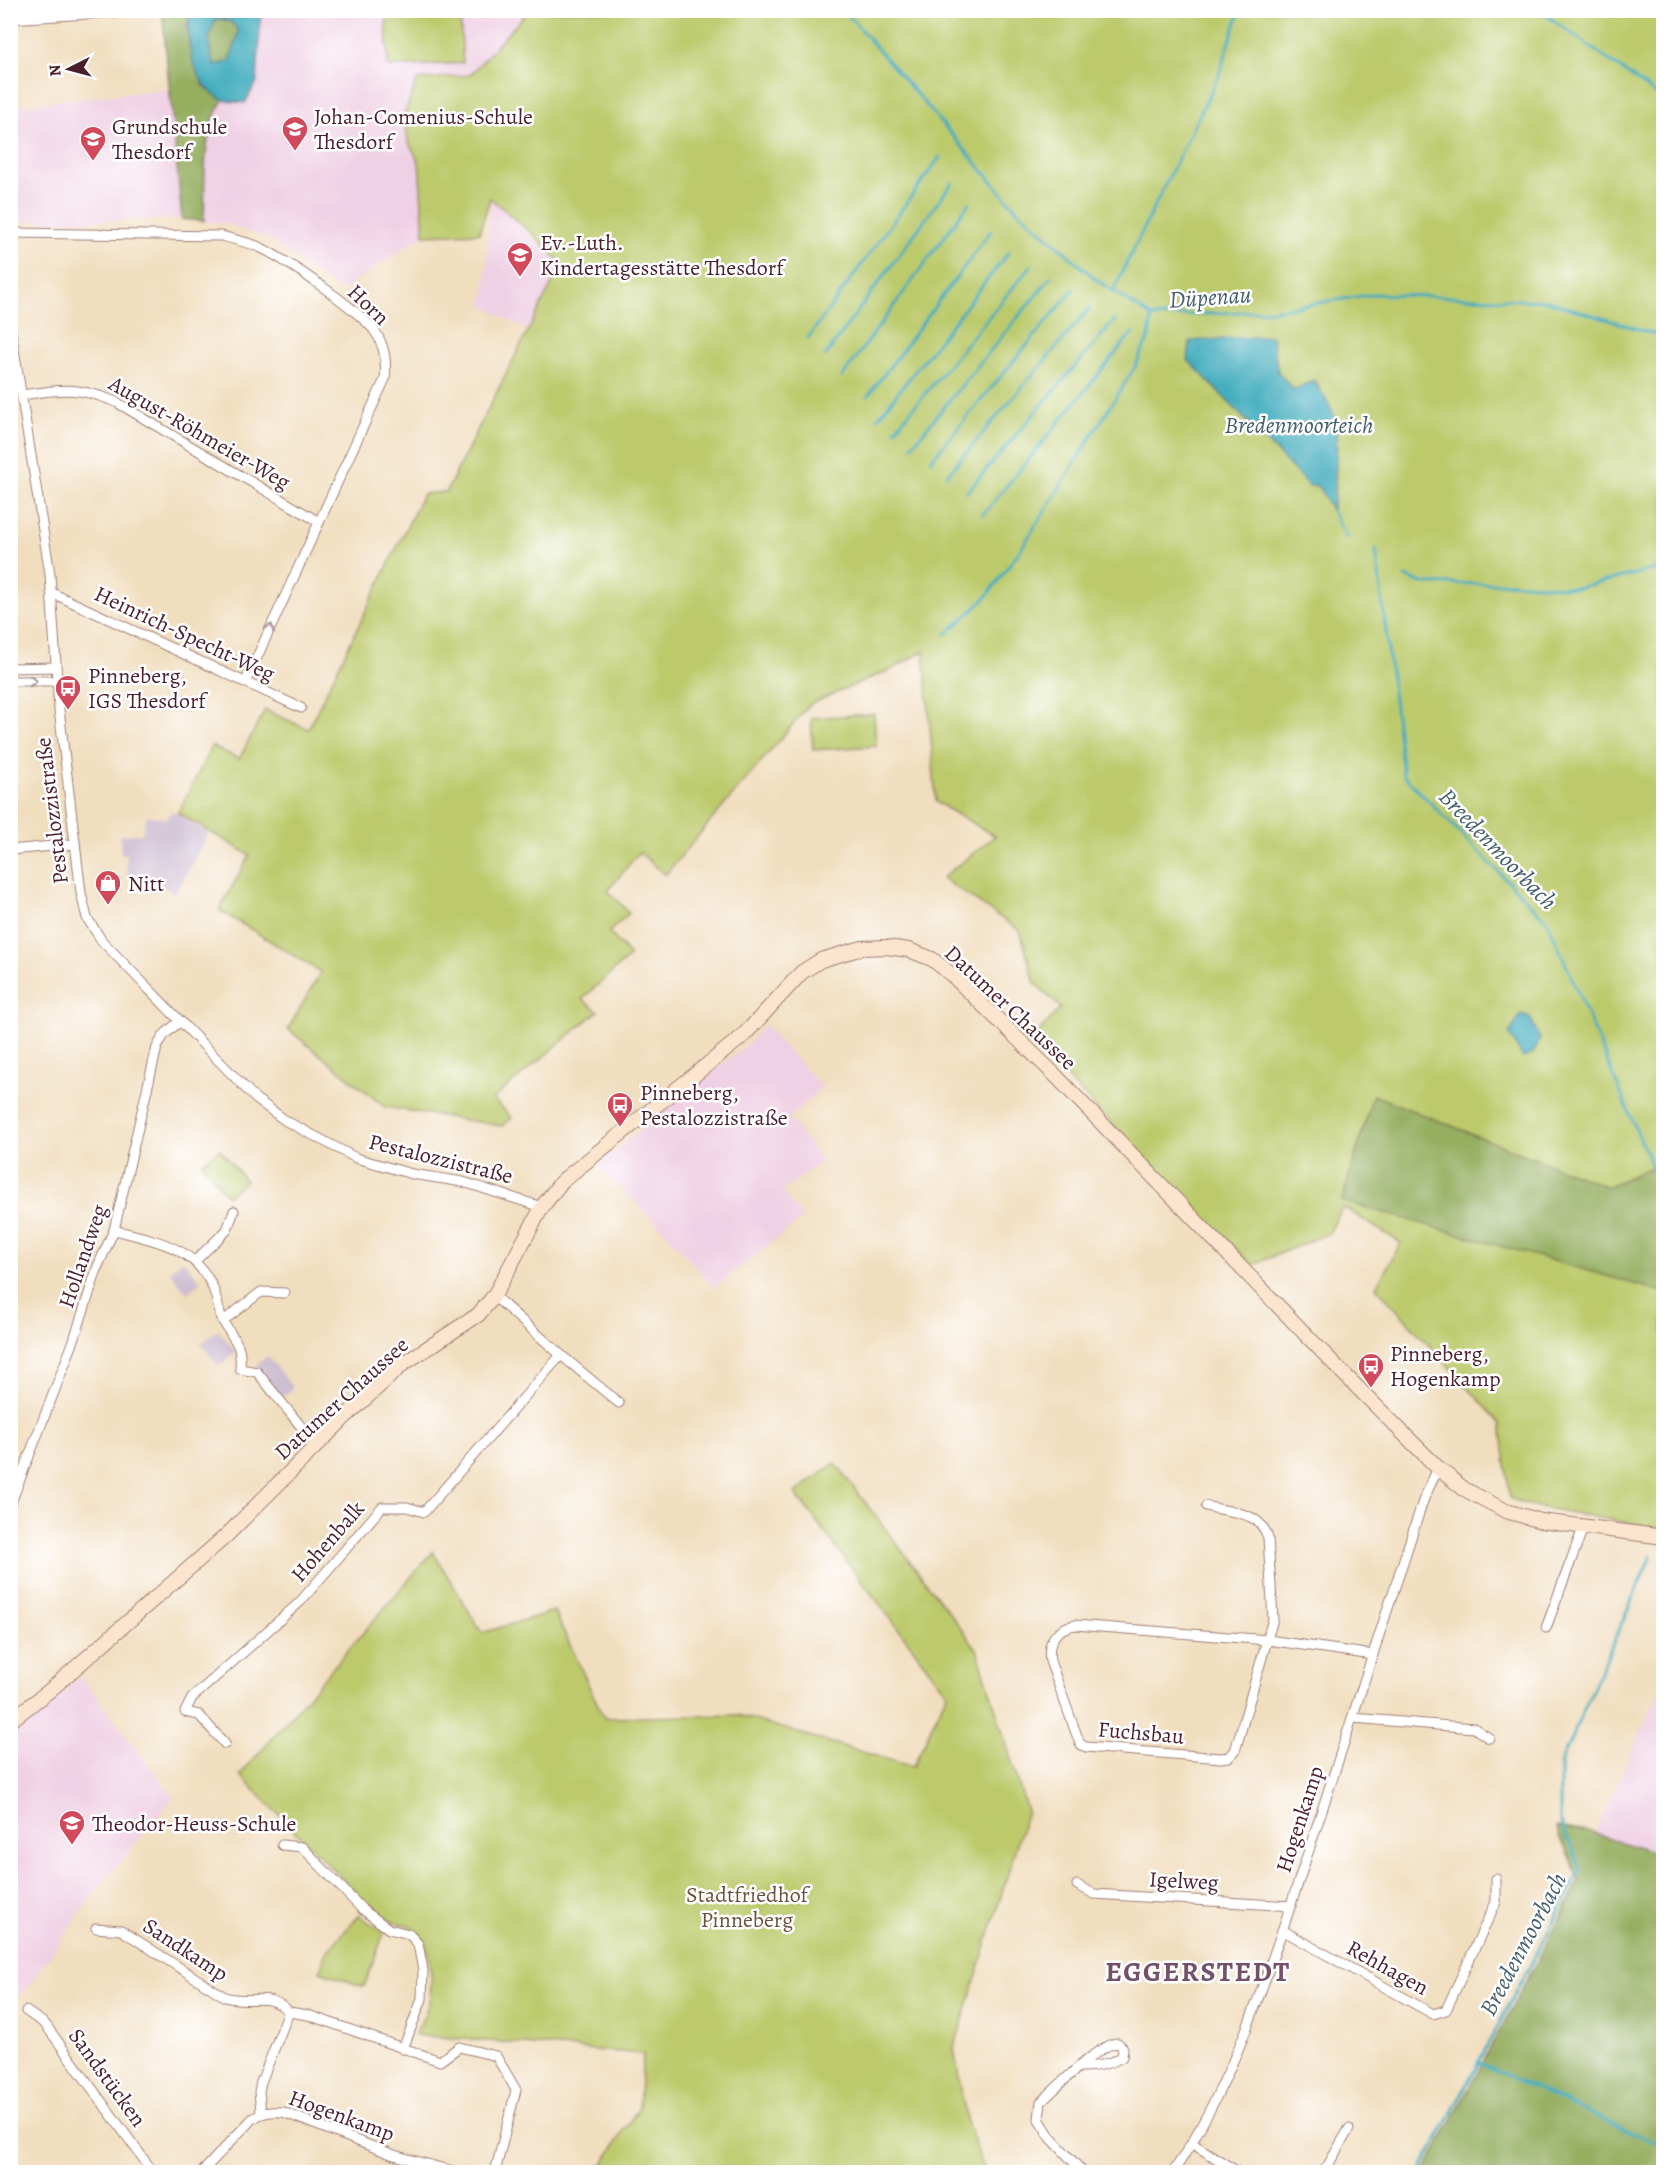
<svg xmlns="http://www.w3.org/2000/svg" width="1674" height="2183" viewBox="0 0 1674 2183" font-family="Alegreya,serif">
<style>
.built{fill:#f0d0e4}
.industrial{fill:#cebed1}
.green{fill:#bcca6c;stroke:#83744c;stroke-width:1.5}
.forest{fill:#95ae60;stroke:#706646;stroke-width:1.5}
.water{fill:#3daabc;stroke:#446474;stroke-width:1.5;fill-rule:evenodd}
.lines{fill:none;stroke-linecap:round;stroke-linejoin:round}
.stream{stroke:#3daabc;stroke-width:3}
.street-casing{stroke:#9e7e75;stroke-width:11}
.secondary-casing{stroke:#9e7e75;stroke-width:16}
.street{stroke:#fff;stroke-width:9}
.secondary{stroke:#fce5cf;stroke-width:14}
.oneway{stroke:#ae9aa0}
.labels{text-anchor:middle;stroke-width:5;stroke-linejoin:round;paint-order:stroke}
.poi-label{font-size:22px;fill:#4a1f2b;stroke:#fff;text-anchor:start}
.street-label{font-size:22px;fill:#4a1f2b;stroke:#fff}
.park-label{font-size:22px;fill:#6c523e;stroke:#fff}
.water-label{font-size:24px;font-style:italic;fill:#445e6c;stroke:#fff}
.district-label{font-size:28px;font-weight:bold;letter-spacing:1.5px;fill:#745169;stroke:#fff}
</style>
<rect width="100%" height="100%" fill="#fff"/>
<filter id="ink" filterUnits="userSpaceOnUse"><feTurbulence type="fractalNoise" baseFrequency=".0167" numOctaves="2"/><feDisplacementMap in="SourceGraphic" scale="12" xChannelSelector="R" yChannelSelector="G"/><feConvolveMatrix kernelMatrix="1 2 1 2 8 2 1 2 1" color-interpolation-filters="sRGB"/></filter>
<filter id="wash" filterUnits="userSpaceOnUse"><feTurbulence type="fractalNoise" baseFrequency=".008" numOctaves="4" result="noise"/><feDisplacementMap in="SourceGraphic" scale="24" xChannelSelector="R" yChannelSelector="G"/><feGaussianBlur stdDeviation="1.35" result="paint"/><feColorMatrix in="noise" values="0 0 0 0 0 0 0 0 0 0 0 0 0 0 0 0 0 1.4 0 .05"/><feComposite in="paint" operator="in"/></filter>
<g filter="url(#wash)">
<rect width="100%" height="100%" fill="#f1debf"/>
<g class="built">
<polygon points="162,11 528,11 408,141 419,162 424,235 341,291 270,240 228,224 182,219 11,222 10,106 169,89"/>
<polygon points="490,198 562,264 528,330 481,305 485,292"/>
<polygon points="764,1025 822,1087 789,1118 822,1161 782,1191 803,1218 714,1288 668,1235 598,1165 750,1042"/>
<polygon points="80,1676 174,1797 92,1896 25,1991 11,1997 11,1731 44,1712"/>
<polygon points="1663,1688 1663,1856 1595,1833 1644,1724"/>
</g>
<g class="industrial">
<polygon points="172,811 209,833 175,894 143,875 127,876 126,854 121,854 120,835 142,834 147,815 167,819"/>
<polygon points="183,1260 201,1282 187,1293 169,1271"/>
<polygon points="218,1330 236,1352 219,1366 201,1344"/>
<polygon points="268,1356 293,1388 281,1398 255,1366"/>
</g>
<g class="green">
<polygon points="386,11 460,11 463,63 388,67"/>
<polygon points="528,11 1663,11 1663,1162 1607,1187 1373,1096 1343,1200 1663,1292 1663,1529 1528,1505 1510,1498 1501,1424 1376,1287 1401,1243 1343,1207 1329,1233 1252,1265 1030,1041 1061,1008 1035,983 1020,931 942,878 995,836 936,802 924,651 892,669 810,704 665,875 639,852 608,891 629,913 609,932 630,956 582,999 598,1011 493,1099 512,1118 502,1126 385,1107 288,1029 321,972 219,910 250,855 178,813 212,746 239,759 265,710 308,729 423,494 446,492 562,264 536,237 490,198 479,233 424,235 419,162 408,141 404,115 417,80 470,75"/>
<polygon points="874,714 876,746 813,750 811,718"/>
<polygon points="220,1149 246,1181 227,1196 202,1163"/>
<path d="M 835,1463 L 977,1649 L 1027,1811 L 954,2049 L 966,2119 L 985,2172 L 598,2172 L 639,2107 L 643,2054 L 415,2035 C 420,2023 429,2009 430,1996 C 433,1977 432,1938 412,1928 C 399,1922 391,1923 377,1914 L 240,1775 L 433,1552 L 482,1633 L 554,1611 L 604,1718 L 738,1715 L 913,1767 L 947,1693 L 795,1493 Z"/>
<polygon points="359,1915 384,1933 364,1987 320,1971 325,1954"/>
</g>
<g class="forest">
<path d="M 162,11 L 191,11 L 187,27 L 203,85 L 223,100 C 200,134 206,182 204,221 L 182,219 Z"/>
<path d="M 217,18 L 231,22 L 239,31 L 230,61 L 215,66 C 206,44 206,39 217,18 Z"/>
<polygon points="1373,1095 1607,1187 1663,1162 1663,1292 1342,1201"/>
<polygon points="1556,1827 1595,1833 1663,1856 1663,2172 1424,2172 1580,1881"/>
</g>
<g class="water">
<path d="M 191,11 L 261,11 L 257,82 L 245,103 C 237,102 228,102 221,99 C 193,83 183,40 191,11 ZM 217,18 L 231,22 L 239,31 L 230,61 L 215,66 C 207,47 207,36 217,18 Z"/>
<path d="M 1272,336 L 1278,372 L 1294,390 L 1314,380 C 1321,392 1333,408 1336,422 C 1338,433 1335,501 1332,511 L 1318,486 L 1309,486 L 1188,360 L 1190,341 Z"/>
<polygon points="1521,1014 1531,1019 1540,1039 1533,1054 1523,1058 1509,1034"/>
</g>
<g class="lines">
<g class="stream">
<polyline points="844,10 1016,209 1098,281 1152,317 1274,310 1374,294 1547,301 1664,337"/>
<polyline points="1539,10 1664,100"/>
<polyline points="1113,291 1219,75 1240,10"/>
<polyline points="808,338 940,157"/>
<polyline points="825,356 952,183"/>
<polyline points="842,377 969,203"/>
<polyline points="868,396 991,231"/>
<polyline points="878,418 1009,252"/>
<polyline points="895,430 1031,266"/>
<polyline points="912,446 1051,277"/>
<polyline points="931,460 1073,290"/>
<polyline points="947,475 1090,308"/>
<polyline points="967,492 1115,320"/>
<polyline points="1332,511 1347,538"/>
<polyline points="983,515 1133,332"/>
<polyline points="1376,549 1403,775 1548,922 1664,1195"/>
<polyline points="1405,577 1426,584 1513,583 1577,588 1664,567"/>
<polyline points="946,634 984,600 1021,549 1135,367 1149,337 1152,317"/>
<polyline points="1662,1520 1664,1508"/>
<polyline points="1478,2062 1664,2147"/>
<polyline points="1420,2172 1581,1870 1560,1821 1560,1764 1651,1556"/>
</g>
</g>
</g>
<g filter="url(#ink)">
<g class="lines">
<g class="street-casing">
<g id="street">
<polyline points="10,19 150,10"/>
<path d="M 10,233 L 221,236 C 233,239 246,242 257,246 C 284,258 356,308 374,330 C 385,345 387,361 385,379 L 246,681"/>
<polyline points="10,324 50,574 59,709 81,893 87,918 102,941 256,1099 286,1121 356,1158 412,1174 463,1182 542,1207"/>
<path d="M 22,395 C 62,389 77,386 116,402 L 319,522"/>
<polyline points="52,593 301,708"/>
<polyline points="10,668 55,667"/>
<polyline points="10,681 56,681"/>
<polyline points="10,850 75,844"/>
<path d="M 114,1230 C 153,1240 195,1246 213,1288 C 217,1298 218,1309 222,1319 C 234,1343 242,1340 240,1369 L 257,1372 L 316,1445"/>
<polyline points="195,1261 227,1230 234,1211"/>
<polyline points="223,1321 261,1292 285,1293"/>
<polyline points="561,1355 619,1403"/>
<polyline points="10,1505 73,1343 98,1266 114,1230 157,1047 164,1035 180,1021"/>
<path d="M 1206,1506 C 1230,1513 1260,1510 1268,1538 L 1273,1619 L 1235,1751 L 1229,1757 L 1221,1758 L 1086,1747 L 1080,1744 L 1050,1661 C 1047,1641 1056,1628 1075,1625 L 1268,1640 L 1373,1655"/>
<polyline points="1546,1628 1583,1528"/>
<polyline points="1353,1718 1474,1728 1489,1738"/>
<polyline points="225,1744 199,1715 185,1712 192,1698 300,1602 382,1507 407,1507 424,1512 561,1355 494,1296"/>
<polyline points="282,1845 302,1847 362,1909 389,1929 409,1934 418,1944 423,1970 422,1999 403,2049"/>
<polyline points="1077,1885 1094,1894 1291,1906"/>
<path d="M 96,1928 L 121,1930 L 225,1997 C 251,2005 269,1990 289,2012 L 261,2082 L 259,2092 L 261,2112"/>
<polyline points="1282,1930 1433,2014 1446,2010 1496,1902 1496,1879"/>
<polyline points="26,2011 45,2024 153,2172"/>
<polyline points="289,2012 308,2015 440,2061 459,2047 496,2056 516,2090 495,2172"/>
<path d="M 1082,2067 C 1096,2067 1110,2064 1122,2057 L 1123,2048 L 1118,2043 C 1100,2042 1056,2089 1041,2102 L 1039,2119 L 1051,2138 L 1083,2172"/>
<polyline points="1193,2144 1238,2172"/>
<path d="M 202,2172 L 252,2119 C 262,2112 270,2111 283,2112 L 394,2155 L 456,2172"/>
<path d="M 1173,2172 C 1236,2080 1272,1961 1307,1856 C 1346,1738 1385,1620 1423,1501 L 1438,1468"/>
<polyline points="1324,2172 1349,2129"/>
</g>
</g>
<g class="secondary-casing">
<polyline id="secondary" points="10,1721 49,1691 227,1535 345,1417 403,1364 478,1315 494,1296 542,1207 562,1181 743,1036 802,972 821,960 862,948 886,947 909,950 932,959 952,975 1055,1075 1341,1371 1438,1468 1464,1489 1506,1511 1541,1521 1664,1537"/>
</g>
<use href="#street" class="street"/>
<use href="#secondary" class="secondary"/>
</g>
<defs><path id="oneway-chevron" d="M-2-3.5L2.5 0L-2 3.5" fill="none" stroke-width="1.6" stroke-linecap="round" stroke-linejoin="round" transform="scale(1.5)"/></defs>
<g class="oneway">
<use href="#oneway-chevron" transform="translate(270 628) rotate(-65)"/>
<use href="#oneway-chevron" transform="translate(33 681)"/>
</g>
</g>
<defs>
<g id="school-pin" transform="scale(1.35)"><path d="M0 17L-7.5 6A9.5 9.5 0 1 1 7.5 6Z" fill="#d1495b" stroke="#fff"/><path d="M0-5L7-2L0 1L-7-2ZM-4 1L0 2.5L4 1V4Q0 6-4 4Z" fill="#fff"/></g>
<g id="bus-pin" transform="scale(1.35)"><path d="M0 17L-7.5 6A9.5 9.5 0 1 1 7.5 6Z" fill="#d1495b" stroke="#fff"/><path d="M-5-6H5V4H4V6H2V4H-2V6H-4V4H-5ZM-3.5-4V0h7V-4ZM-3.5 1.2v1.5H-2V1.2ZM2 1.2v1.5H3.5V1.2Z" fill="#fff"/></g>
<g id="shop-pin" transform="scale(1.35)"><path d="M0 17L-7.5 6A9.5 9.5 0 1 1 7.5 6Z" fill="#d1495b" stroke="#fff"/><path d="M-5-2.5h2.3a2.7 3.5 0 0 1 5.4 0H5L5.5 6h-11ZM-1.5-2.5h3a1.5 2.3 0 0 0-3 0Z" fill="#fff"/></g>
</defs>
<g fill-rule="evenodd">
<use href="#school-pin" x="295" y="129"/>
<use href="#school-pin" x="93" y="139"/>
<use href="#school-pin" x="520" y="255"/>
<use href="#bus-pin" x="68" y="688"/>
<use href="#shop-pin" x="108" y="883"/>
<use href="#bus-pin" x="620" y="1105"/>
<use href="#bus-pin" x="1371" y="1366"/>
<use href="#school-pin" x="72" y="1823"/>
</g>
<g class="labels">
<g class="poi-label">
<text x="314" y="124">Johan-Comenius-Schule<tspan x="314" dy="25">Thesdorf</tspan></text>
<text x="112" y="134">Grundschule<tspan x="112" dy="25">Thesdorf</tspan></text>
<text x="540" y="250">Ev.-Luth.<tspan x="540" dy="25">Kindertagesstätte Thesdorf</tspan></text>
<text x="88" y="683">Pinneberg,<tspan x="88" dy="25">IGS Thesdorf</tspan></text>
<text x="128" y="891">Nitt</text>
<text x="640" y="1100">Pinneberg,<tspan x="640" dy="25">Pestalozzistraße</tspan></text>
<text x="1390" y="1361">Pinneberg,<tspan x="1390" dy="25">Hogenkamp</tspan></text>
<text x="92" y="1831">Theodor-Heuss-Schule</text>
</g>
<g class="street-label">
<text transform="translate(369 304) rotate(44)" y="8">Horn</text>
<text transform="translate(200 432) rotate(30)" y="8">August-Röhmeier-Weg</text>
<text transform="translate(185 633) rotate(25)" y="8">Heinrich-Specht-Weg</text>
<text transform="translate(51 811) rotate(-97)" y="8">Pestalozzistraße</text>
<text transform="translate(1011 1007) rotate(43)" y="8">Datumer Chaussee</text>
<text transform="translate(441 1158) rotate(14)" y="8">Pestalozzistraße</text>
<text transform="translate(82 1256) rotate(-71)" y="8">Hollandweg</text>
<text transform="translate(341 1398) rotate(-42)" y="8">Datumer Chaussee</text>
<text transform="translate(327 1541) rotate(-49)" y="8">Hohenbalk</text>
<text transform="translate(1141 1732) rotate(5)" y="8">Fuchsbau</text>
<text transform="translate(1299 1819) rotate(-72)" y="8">Hogenkamp</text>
<text transform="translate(1184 1880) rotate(3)" y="8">Igelweg</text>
<text transform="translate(186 1949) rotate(33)" y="8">Sandkamp</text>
<text transform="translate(1388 1967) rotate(29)" y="8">Rehhagen</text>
<text transform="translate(108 2077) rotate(54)" y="8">Sandstücken</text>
<text transform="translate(342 2115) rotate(20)" y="8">Hogenkamp</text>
</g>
<g class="park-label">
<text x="747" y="1902">Stadtfriedhof<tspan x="747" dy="25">Pinneberg</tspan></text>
</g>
<g class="water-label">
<text transform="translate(1210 297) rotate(-4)" y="8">Düpenau</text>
<text x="1299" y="433">Bredenmoorteich</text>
<text transform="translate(1498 849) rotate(46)" y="8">Breedenmoorbach</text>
<text transform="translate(1523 1944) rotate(-62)" y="8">Breedenmoorbach</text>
</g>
<g class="district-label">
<text x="1198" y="1981">EGGERSTEDT</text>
</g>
</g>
<rect width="1674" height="2183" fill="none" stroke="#fff" stroke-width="36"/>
<g transform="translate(69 69) rotate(264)" stroke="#ffffff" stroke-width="4.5" paint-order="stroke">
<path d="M0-4.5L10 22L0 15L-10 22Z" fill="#4a1f2b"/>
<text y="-9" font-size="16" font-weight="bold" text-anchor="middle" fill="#4a1f2b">N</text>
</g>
</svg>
